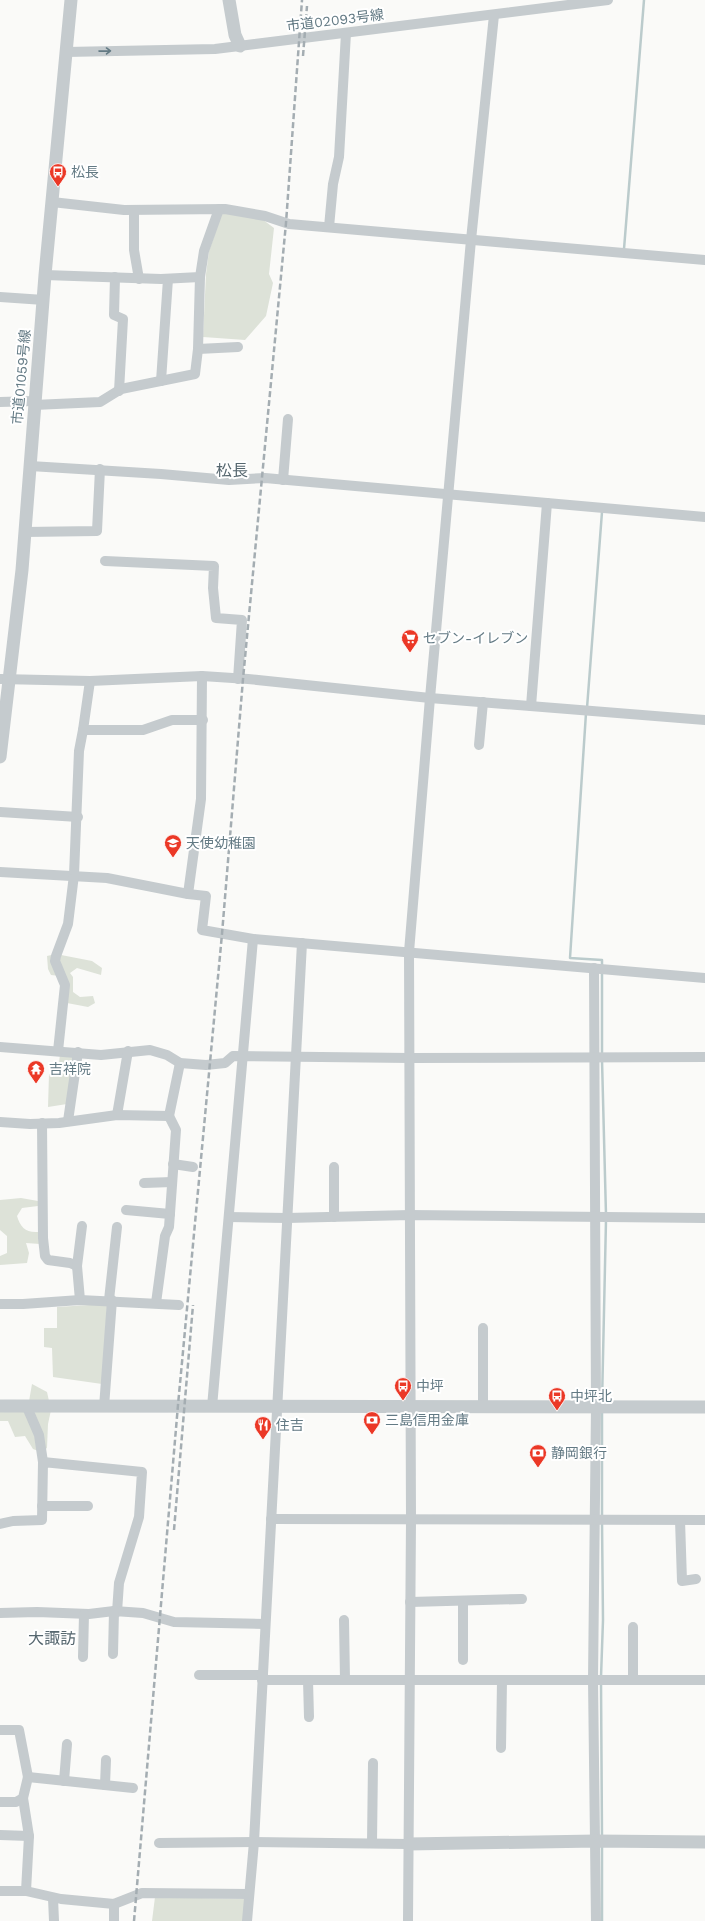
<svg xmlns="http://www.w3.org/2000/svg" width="705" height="1921" viewBox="0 0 705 1921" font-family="'Work Sans','Noto Sans JP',sans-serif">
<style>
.green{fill:#dde2d8}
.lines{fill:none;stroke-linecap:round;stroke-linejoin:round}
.stream{stroke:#bbcbcc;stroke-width:2.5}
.minor{stroke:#c5cbce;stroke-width:10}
.tertiary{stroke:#c5cbce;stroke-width:13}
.rail{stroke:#a4adb2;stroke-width:2.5;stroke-dasharray:6 3;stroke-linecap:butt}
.oneway{stroke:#637a84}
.labels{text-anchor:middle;stroke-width:4;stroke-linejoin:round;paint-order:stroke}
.street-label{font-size:14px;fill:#637a84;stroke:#fff}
.poi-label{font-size:14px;fill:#637a84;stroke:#fff;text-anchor:start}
.quarter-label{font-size:16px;fill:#56676f;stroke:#fff}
</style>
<rect width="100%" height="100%" fill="#fafaf8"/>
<g class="green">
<polygon points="222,213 262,219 274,228 269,274 273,283 266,316 245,340 203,337 206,274 209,251"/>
<polygon points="56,954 92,961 102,968 101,975 77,968 70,973 73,977 73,992 80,997 93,996 95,1003 88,1007 67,1003 60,976 51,975 48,969 47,956"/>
<polygon points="75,1053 67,1104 48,1107 49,1074 58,1073 60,1054"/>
<path d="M 21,1198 L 38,1201 L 38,1206 L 22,1208 L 17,1216 C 20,1227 26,1233 38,1232 L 40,1244 L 26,1243 L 29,1253 L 27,1263 L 0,1265 L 0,1256 L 7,1253 L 7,1236 L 0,1230 L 0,1200 Z"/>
<polygon points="105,1304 107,1306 102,1384 53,1377 52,1348 44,1347 44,1328 57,1328 57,1307"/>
<polygon points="32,1384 47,1392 51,1410 48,1424 47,1448 41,1452 33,1449 25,1436 15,1437 8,1421 0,1421 0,1408 28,1407"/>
<polygon points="155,1897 245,1899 243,1921 152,1921"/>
</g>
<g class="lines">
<g class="stream">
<polyline points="624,249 644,0"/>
<polyline points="587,708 602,512"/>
<polyline points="586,713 570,958 602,960 602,967"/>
<polyline points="602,972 602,1055"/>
<polyline points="602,1060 606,1215"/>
<polyline points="602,1403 606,1220"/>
<polyline points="602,1412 602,1517"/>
<polyline points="601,1677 603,1620 602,1522"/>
<polyline points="601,1682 602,1837"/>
<polyline points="602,1846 602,1921"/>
</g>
<g class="minor">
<polyline points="66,52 215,49 608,0"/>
<polyline points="52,202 124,210 225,209 265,216 289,224 705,260"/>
<polyline points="134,210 134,250 139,279"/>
<polyline points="329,227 333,184 339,157 346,33"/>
<polyline points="45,275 161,279 200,277 204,251 219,209"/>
<polyline points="115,277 114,315 123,319 119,391"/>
<polyline points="0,297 44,300"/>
<polyline points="198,349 238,347"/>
<polyline points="161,381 168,279"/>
<polyline points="0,402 34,401"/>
<polyline points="34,405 100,402 121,389 195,374 198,349 200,277"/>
<polyline points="30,466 161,474 229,480 265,478 705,517"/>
<polyline points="283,480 288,419"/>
<polyline points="25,532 97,531 100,469"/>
<polyline points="105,561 214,566 213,588 216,618 242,620 238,679"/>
<polyline points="0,679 90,681 202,676 248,679 430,698 705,720"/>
<polyline points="90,681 83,730 143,730 172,720 203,720"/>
<polyline points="531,706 547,503"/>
<polyline points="479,745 483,702"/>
<polyline points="0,812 78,817"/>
<polyline points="0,872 107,878 188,894 206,896 202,930 253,939 705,978"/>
<polyline points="188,894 201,799 202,676"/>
<polyline points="594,968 596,1407 593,1680 596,1921"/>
<polyline points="0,1047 101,1055 150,1050 167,1055 180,1063 206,1065 225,1063 233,1056 410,1058 705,1057"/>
<polyline points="58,1051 65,985 55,961 56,956 68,924 74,875 79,751 83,730"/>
<polyline points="117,1115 128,1051"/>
<polyline points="68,1121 78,1052"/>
<polyline points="0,1122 30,1124 59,1123 117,1115 169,1116 180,1063"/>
<polyline points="42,1123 43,1238 45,1256 48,1260 70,1263 77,1266"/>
<polyline points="173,1164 193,1167"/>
<polyline points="144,1183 172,1182"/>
<polyline points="126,1210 170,1214"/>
<polyline points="229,1217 287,1218 410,1215 705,1218"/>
<polyline points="334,1217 334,1167"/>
<polyline points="80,1300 77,1266 82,1226"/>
<polyline points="109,1300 117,1227"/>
<polyline points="156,1303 165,1236 169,1227 176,1130 169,1116"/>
<polyline points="0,1304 23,1304 80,1300 179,1305"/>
<polyline points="26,1405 39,1435 43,1462"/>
<polyline points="483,1406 483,1328"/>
<polyline points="104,1407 112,1300"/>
<polyline points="212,1407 253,939"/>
<polyline points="42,1506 88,1506"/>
<polyline points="271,1519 705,1520"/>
<polyline points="680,1520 682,1581 696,1579"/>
<polyline points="0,1524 13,1521 42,1520 43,1462 142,1472 139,1517 119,1583 117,1612"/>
<polyline points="410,1602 522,1599"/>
<polyline points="0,1613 37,1612 89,1614 114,1611 143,1613 174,1622 265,1624"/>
<polyline points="344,1620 345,1680"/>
<polyline points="633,1627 633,1680"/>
<polyline points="113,1654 114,1611"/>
<polyline points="83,1657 84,1614"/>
<polyline points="463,1660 463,1601"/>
<polyline points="199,1675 263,1675"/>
<polyline points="262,1680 705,1680"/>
<polyline points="308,1680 309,1717"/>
<polyline points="0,1730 19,1730 28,1777"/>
<polyline points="501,1748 502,1680"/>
<polyline points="64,1781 67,1744"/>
<polyline points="105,1785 106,1760"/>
<polyline points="0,1802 16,1802 23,1798 28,1777 133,1788"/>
<polyline points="0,1835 29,1836 23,1798"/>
<polyline points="159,1843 254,1842 408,1844"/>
<polyline points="372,1843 373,1763"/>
<polyline points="0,1891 26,1891 61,1899 114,1904 142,1893 249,1894"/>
<polyline points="26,1891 29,1836"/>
<polyline points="53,1898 54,1921"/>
<polyline points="114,1904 114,1921"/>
<polyline points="247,1921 254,1842 302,943"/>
<polyline points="408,1921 411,1520 409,952 430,698 471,240 494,15"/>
</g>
<g class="tertiary">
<polyline points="229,0 235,35 240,46"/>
<polyline points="0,757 22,570 45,275 71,0"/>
<polyline points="0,1406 705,1407"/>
<polyline points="408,1844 596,1841 705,1842"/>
</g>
<g class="rail">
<polyline points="303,56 307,6"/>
<polyline points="174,1530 193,1305"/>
<polyline points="134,1921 178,1405 222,934 243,679 286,223 302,0"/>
</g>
</g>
<defs><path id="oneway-shaft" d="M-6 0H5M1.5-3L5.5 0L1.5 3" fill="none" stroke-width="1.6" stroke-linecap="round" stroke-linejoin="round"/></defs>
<use class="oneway" href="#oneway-shaft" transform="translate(105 51) rotate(-1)"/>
<defs>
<g id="bus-pin" transform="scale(0.9)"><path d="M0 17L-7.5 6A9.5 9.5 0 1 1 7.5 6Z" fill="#eb3826" stroke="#fff"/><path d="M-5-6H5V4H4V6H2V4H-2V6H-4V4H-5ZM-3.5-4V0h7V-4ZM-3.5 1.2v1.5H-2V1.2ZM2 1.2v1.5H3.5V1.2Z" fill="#fff"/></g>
<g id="supermarket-pin" transform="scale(0.9)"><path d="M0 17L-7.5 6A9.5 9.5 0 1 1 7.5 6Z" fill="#eb3826" stroke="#fff"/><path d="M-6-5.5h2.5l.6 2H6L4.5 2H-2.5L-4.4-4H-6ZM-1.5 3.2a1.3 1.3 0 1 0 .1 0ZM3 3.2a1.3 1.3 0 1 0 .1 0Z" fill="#fff"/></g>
<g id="school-pin" transform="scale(0.9)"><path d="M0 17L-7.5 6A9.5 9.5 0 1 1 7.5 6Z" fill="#eb3826" stroke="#fff"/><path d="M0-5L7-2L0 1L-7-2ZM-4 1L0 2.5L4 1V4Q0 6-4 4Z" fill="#fff"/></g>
<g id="temple-pin" transform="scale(0.9)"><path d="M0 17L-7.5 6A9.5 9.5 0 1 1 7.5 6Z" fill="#eb3826" stroke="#fff"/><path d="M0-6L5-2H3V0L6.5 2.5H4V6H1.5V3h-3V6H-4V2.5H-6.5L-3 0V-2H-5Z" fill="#fff"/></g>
<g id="bank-pin" transform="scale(0.9)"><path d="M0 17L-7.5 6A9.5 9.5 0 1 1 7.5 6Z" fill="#eb3826" stroke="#fff"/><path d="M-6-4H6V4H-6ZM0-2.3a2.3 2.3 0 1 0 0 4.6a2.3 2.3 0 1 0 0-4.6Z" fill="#fff"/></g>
<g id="restaurant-pin" transform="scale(0.9)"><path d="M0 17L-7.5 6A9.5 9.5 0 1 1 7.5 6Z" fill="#eb3826" stroke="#fff"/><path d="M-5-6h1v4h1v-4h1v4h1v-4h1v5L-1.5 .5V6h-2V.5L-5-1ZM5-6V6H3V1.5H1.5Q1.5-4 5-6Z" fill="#fff"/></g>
</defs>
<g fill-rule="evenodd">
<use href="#bus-pin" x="58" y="172"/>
<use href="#supermarket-pin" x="410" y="638"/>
<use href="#school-pin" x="173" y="843"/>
<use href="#temple-pin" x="36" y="1069"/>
<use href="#bus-pin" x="403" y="1386"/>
<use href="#bus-pin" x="557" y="1396"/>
<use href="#bank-pin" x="372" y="1420"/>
<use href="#restaurant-pin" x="263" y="1425"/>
<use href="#bank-pin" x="538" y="1453"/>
</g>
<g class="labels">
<g class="street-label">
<text transform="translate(335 20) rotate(-7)" y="5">市道02093号線</text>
<text transform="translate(21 377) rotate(-85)" y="5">市道01059号線</text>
</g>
<g class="poi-label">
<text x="71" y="177">松長</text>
<text x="423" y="643">セブン-イレブン</text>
<text x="186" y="848">天使幼稚園</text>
<text x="49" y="1074">吉祥院</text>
<text x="416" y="1391">中坪</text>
<text x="570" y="1401">中坪北</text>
<text x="385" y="1425">三島信用金庫</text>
<text x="276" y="1430">住吉</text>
<text x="551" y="1458">静岡銀行</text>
</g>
<g class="quarter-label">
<text x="232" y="476">松長</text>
<text x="52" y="1644">大諏訪</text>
</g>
</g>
</svg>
